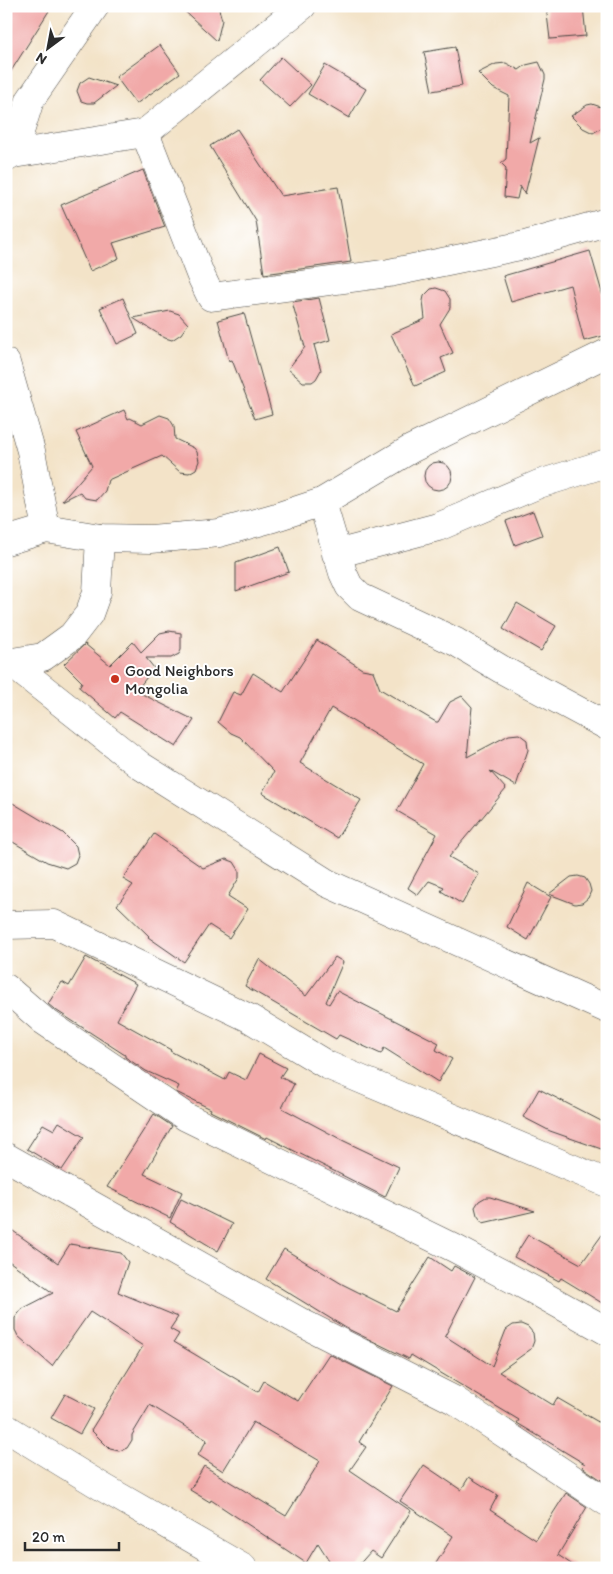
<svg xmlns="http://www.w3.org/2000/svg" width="613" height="1574" viewBox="0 0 613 1574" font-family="Itim,sans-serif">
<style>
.building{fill:#f1a9a8}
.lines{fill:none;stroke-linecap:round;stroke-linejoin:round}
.minor-casing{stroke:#494743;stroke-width:29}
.minor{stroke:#fff;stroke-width:28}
.poi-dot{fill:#c8321e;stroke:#fff;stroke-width:2}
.labels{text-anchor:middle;stroke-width:4;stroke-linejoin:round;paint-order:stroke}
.poi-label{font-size:16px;fill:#2b2b2b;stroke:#fff;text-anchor:start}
</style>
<rect width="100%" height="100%" fill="#fff"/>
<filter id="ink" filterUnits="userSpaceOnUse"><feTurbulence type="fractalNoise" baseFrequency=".02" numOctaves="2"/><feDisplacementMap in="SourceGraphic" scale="10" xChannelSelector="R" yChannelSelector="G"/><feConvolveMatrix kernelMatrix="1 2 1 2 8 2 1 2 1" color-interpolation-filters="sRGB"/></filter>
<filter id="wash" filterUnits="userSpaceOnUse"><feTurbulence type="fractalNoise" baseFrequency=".0096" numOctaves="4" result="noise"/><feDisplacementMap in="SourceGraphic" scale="20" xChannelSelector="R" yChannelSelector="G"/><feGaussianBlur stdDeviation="1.12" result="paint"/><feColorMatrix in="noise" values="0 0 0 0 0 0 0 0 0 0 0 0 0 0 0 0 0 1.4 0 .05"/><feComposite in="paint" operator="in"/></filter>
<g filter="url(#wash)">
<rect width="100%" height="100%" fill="#f3e3c8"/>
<g id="blocks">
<g class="building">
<polygon points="6,6 52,6 6,79"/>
<polygon points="179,6 218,6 222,20 217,41"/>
<polygon points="546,6 583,6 586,36 550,39"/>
<polygon points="160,45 180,73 136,104 116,77"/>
<polygon points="455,47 462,86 432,91 424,52"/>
<polygon points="281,57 311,85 290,107 260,80"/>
<polygon points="539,62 545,75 545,79 530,143 539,138 525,194 520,186 517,199 504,197 506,168 501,163 506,159 509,96 493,88 478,73 496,64 506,63 519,70 526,65"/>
<polygon points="325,65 366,89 349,118 308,94"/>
<polygon points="89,77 116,86 94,103 87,103 81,101 77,91 80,83"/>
<polygon points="592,104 601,107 606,115 605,124 603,127 593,133 583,128 571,116 587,105"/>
<polygon points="237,129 281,196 338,187 351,262 264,274 256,221 210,146"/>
<polygon points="143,170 165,227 113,243 119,258 90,271 61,205"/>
<polygon points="590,251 603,296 607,295 607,335 584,341 570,285 511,302 503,276"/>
<polygon points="436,288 445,291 450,299 450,308 440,324 453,353 441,358 446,372 415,386 391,334 425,319 423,301 424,296 431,289"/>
<polygon points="123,298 138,334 117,344 100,308"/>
<polygon points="319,298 330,340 314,345 321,370 316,379 312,382 303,382 288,369 305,347 292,302"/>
<polygon points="170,311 179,314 188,324 181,334 172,340 165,338 133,318"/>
<polygon points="244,313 272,414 255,419 232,360 229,361 218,320"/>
<polygon points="124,410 128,419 130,418 142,424 160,415 169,418 174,426 175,439 194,448 197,452 199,461 196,469 189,473 180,472 162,456 108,480 105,491 97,500 85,498 80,492 62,501 92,466 76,432"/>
<circle cx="438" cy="476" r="14"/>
<polygon points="533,511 542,535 515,545 506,521"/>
<polygon points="280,547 289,572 236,591 236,563"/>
<polygon points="517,603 556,626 541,651 503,629"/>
<polygon points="169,631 181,633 181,650 179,654 171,658 146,658 154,668 136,691 194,720 176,747 120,712 115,718 79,687 82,682 64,664 85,644 110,665 133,642 141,652 160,633"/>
<polygon points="317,640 362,669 373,671 380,689 436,722 438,722 450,702 462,696 472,707 467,757 509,735 519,734 527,740 528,750 516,786 490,771 506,789 449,857 479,874 462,904 441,891 444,887 429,881 418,895 408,888 437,834 397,811 423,764 331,708 300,763 361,800 337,838 262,793 274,772 240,737 231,733 218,722 233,692 241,695 253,673 283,692"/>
<polygon points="6,799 63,833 76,846 78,855 75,863 66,868 47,862 6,838"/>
<polygon points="154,834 203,868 226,859 234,862 239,870 239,878 228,896 248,909 229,938 209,925 184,962 148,937 149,936 117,905 133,885 123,879"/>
<polygon points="578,876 585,878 589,884 591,891 588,898 582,903 575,904 549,894 571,877"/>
<polygon points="528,883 551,897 528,940 507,927"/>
<polygon points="86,957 136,984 117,1020 171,1050 170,1051 225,1080 229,1072 246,1080 259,1054 286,1068 280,1077 294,1084 282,1108 344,1141 399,1167 385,1197 267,1137 266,1139 210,1111 211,1109 176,1092 179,1086 146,1071 125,1057 125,1055 54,1009 48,1004 62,982 69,986"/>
<polygon points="335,957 343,962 326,1002 329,1004 337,991 439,1043 436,1050 452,1059 438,1082 384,1048 381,1054 339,1035 336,1039 245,986 259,959 306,996"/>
<polygon points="539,1089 607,1124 607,1151 550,1131 523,1117"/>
<polygon points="154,1114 172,1126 144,1174 182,1192 170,1218 107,1187"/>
<polygon points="59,1122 84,1137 62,1170 27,1149 43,1124 54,1130"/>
<polygon points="486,1197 490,1197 535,1211 483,1223 477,1215 475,1207 479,1201"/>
<polygon points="181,1199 232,1224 218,1251 170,1222"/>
<polygon points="6,1226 58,1263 70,1244 121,1253 128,1262 118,1292 178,1317 170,1329 179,1334 174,1342 258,1392 264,1381 298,1401 329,1354 393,1386 359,1442 366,1447 350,1470 411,1511 381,1558 371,1551 356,1568 334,1568 318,1543 306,1563 211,1500 210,1502 190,1490 204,1466 286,1516 320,1461 253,1422 223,1471 198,1455 207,1440 150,1405 132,1435 132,1440 127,1448 119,1451 110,1449 91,1430 143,1346 90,1312 52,1366 18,1336 15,1330 15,1318 22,1309 53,1293 6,1259"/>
<polygon points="607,1228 607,1306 561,1278 559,1281 514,1257 528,1235 581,1264"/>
<polygon points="284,1249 342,1284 396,1311 430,1257 451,1271 454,1266 475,1277 445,1336 492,1366 506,1330 513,1325 521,1324 528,1327 533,1333 534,1341 531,1349 499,1372 553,1405 557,1398 607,1427 607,1477 603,1481 582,1467 585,1464 517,1423 519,1420 411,1355 409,1359 346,1328 266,1279"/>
<polygon points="65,1394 94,1409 80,1434 51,1418"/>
<polygon points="424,1465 461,1490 469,1477 498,1495 490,1510 536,1540 566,1493 587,1507 558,1555 577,1568 433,1568 453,1536 400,1501"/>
</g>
</g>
</g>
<g filter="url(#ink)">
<use href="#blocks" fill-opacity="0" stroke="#494743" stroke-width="1"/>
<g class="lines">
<g class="minor-casing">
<g id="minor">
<polyline points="145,133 200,274 211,297 389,273 525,245 607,222"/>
<polyline points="13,154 30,100 95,6"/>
<polyline points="6,158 13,154 145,133 302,6"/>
<polyline points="607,353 411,449 322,502 343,573 349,586 360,597 456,642 501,669 607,726"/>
<polyline points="6,363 31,451 46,529"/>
<polyline points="6,541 46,529 100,538 151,539 219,533 273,518 322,502"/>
<polyline points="336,554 438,527 539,484 607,463"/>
<polyline points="6,663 43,657 72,636 89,614 97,592 100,538"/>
<polyline points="11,663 141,766 327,883 607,1009"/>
<polyline points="6,925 54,924 249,1018 327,1065 607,1183"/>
<polyline points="6,988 44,1021 186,1117 454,1248 537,1292 607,1331"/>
<polyline points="6,1157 304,1324 454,1400 607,1502"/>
<polyline points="6,1428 104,1488 243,1568"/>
</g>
</g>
<use href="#minor" class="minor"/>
</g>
</g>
<circle class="poi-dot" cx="115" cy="679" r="5"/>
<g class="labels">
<g class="poi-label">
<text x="125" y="676">Good Neighbors<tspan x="125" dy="18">Mongolia</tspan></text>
</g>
</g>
<rect width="613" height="1574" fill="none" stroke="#fff" stroke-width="25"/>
<g transform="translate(48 48) rotate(212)" stroke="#ffffff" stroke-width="4" paint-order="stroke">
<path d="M0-4L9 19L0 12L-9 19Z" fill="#2b2b2b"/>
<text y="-8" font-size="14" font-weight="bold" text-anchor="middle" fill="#2b2b2b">N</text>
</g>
<path d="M25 1542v8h94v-8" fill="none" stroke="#2b2b2b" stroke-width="2.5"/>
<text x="32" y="1542" font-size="15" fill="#2b2b2b" stroke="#ffffff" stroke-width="4" paint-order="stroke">20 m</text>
</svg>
